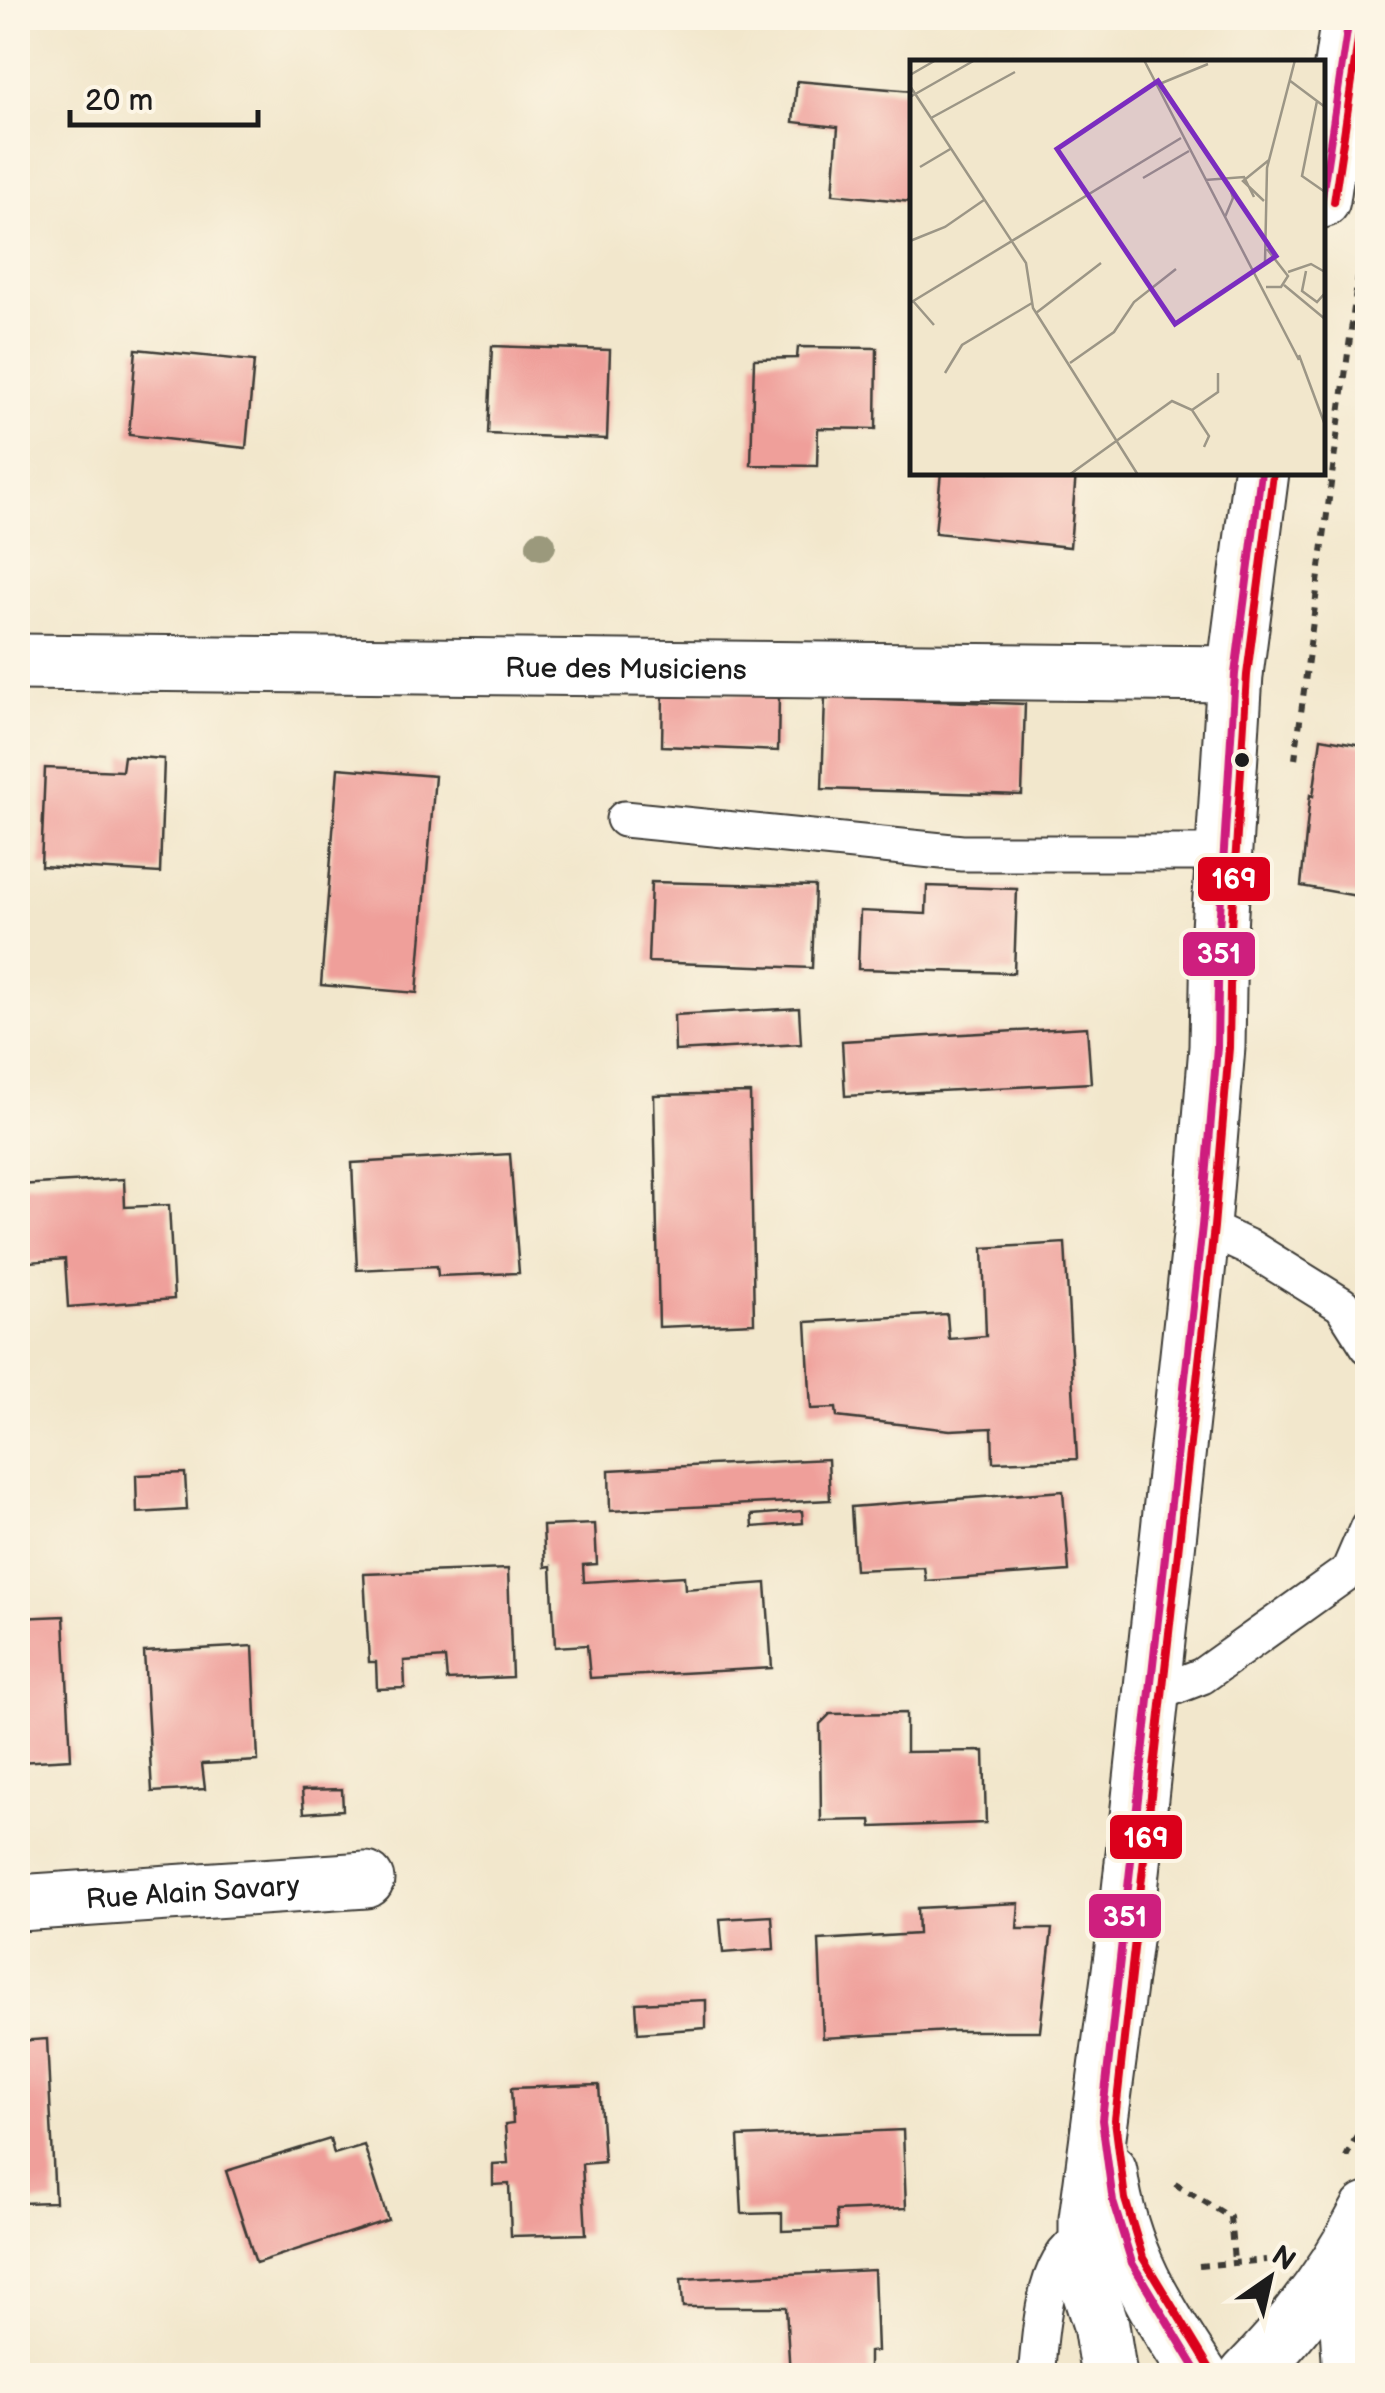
<svg xmlns="http://www.w3.org/2000/svg" width="1385" height="2393" viewBox="0 0 1385 2393" font-family="'Balsamiq Sans',sans-serif">
<style>
.building{fill:#ef9f9a}
.lines{fill:none;stroke-linecap:round;stroke-linejoin:round}
.service-casing{stroke:#3c3a36;stroke-width:39}
.minor-casing{stroke:#3c3a36;stroke-width:59}
.secondary-casing{stroke:#3c3a36;stroke-width:59}
.path{stroke:#3c3a36;stroke-width:6;stroke-dasharray:8 8;stroke-linecap:butt}
.service{stroke:#fff;stroke-width:35}
.minor{stroke:#fff;stroke-width:55}
.secondary{stroke:#fff;stroke-width:55}
.bus-1-casing{stroke:#fcf5e5;stroke-width:15}
.bus-2-casing{stroke:#fcf5e5;stroke-width:15}
.bus-1{stroke:#ce1f7e;stroke-width:8}
.bus-2{stroke:#db001b;stroke-width:8}
.tree{fill:#9b997c}
.bus-dot{fill:#1c1c1c;stroke:#fcf5e5;stroke-width:4}
.labels{text-anchor:middle;stroke-width:9;stroke-linejoin:round;paint-order:stroke}
.street-label{font-size:28px;fill:#1c1c1c;stroke:#fcf5e5}
.inset-road{fill:none;stroke:#9c9686;stroke-width:2.5}
.view{fill:#7b2cbf;fill-opacity:0.15;stroke:#7b2cbf;stroke-width:5}
.inset-edge{fill:none;stroke:#1c1c1c;stroke-width:5}
.line-badge{stroke:#fcf5e5;stroke-width:4}
.badge-label{font-size:28px;text-anchor:middle;font-weight:bold;fill:#fff}
</style>
<rect width="100%" height="100%" fill="#fcf5e5"/>
<filter id="ink" filterUnits="userSpaceOnUse"><feTurbulence type="fractalNoise" baseFrequency=".01" numOctaves="2"/><feDisplacementMap in="SourceGraphic" scale="20" xChannelSelector="R" yChannelSelector="G"/><feConvolveMatrix kernelMatrix="1 2 1 2 8 2 1 2 1" color-interpolation-filters="sRGB"/></filter>
<filter id="wash" filterUnits="userSpaceOnUse"><feTurbulence type="fractalNoise" baseFrequency=".0048" numOctaves="4" result="noise"/><feDisplacementMap in="SourceGraphic" scale="40" xChannelSelector="R" yChannelSelector="G"/><feGaussianBlur stdDeviation="2.25" result="paint"/><feColorMatrix in="noise" values="0 0 0 0 0 0 0 0 0 0 0 0 0 0 0 0 0 1.4 0 .05"/><feComposite in="paint" operator="in"/></filter>
<g filter="url(#wash)">
<rect width="100%" height="100%" fill="#f2e7cc"/>
<g id="blocks">
<g class="building">
<polygon points="797,81 912,91 912,202 833,194 838,127 793,122"/>
<polygon points="492,346 610,350 607,439 488,434"/>
<polygon points="798,347 877,348 876,429 818,428 817,466 751,465 754,359 797,358"/>
<polygon points="136,349 254,361 246,448 129,435"/>
<polygon points="941,472 1076,472 1070,547 935,533"/>
<polygon points="663,691 779,695 778,751 662,746"/>
<polygon points="825,697 1025,704 1022,795 822,789"/>
<polygon points="1321,738 1368,746 1368,898 1301,886 1310,795 1313,796"/>
<polygon points="124,756 164,759 160,873 41,866 45,768 122,771"/>
<polygon points="338,768 435,776 417,993 321,985"/>
<polygon points="651,882 815,886 812,968 648,962"/>
<polygon points="927,886 1017,889 1014,973 858,969 860,911 926,914"/>
<polygon points="799,1008 801,1044 675,1051 674,1015"/>
<polygon points="1087,1027 1091,1083 845,1096 842,1041"/>
<polygon points="750,1093 754,1323 659,1327 654,1095"/>
<polygon points="510,1154 519,1273 438,1276 437,1266 357,1270 352,1163"/>
<polygon points="124,1179 125,1207 169,1205 174,1299 68,1307 65,1259 18,1263 18,1185"/>
<polygon points="1065,1243 1077,1459 993,1462 992,1428 950,1430 837,1417 836,1408 811,1409 806,1322 947,1314 949,1339 986,1336 983,1248"/>
<polygon points="828,1459 830,1500 610,1511 609,1470"/>
<polygon points="185,1473 187,1510 137,1513 136,1475"/>
<polygon points="1063,1491 1069,1571 926,1581 924,1567 855,1570 851,1507"/>
<polygon points="802,1511 803,1523 753,1527 752,1515"/>
<polygon points="595,1524 597,1564 583,1565 584,1582 684,1576 685,1589 766,1583 772,1668 590,1678 587,1645 555,1647 551,1566 545,1567 543,1526"/>
<polygon points="508,1569 512,1677 447,1680 445,1658 404,1661 405,1688 377,1689 376,1662 369,1662 364,1574"/>
<polygon points="64,1616 71,1759 18,1762 18,1618"/>
<polygon points="253,1646 258,1761 202,1764 205,1789 152,1792 144,1652"/>
<polygon points="906,1713 906,1752 984,1751 986,1823 872,1827 871,1820 821,1821 820,1724 830,1714"/>
<polygon points="342,1789 343,1810 304,1813 302,1790"/>
<polygon points="1019,1903 1017,1929 1052,1929 1040,2031 951,2031 823,2038 819,1940 918,1934 917,1908"/>
<polygon points="772,1916 774,1949 723,1953 720,1919"/>
<polygon points="706,2000 706,2028 638,2033 636,2003"/>
<polygon points="47,2039 55,2202 18,2203 18,2041"/>
<polygon points="599,2085 604,2162 582,2164 586,2234 511,2236 509,2184 493,2185 493,2164 508,2163 505,2124 513,2123 511,2088"/>
<polygon points="903,2130 906,2208 836,2211 837,2229 782,2231 782,2213 742,2214 738,2137"/>
<polygon points="330,2139 334,2154 364,2145 388,2220 256,2263 226,2171"/>
<polygon points="874,2270 877,2351 869,2352 869,2376 790,2376 786,2307 683,2307 681,2279"/>
</g>
</g>
</g>
<g filter="url(#ink)">
<use href="#blocks" fill-opacity="0" stroke="#3c3a36" stroke-width="2.5"/>
<g class="lines">
<g class="service-casing">
<g id="service">
<polyline points="624,819 962,853 1224,853"/>
<polyline points="1202,1226 1252,1249 1342,1305 1368,1346"/>
<polyline points="1150,1696 1202,1676 1349,1571 1368,1527"/>
<path d="M 1036,2376 C 1041,2334 1042,2235 1100,2236"/>
</g>
</g>
<g class="minor-casing">
<g id="minor">
<path id="s1" d="M 18,662 L 1235,674"/>
<path id="s2" d="M 18,1903 L 366,1880"/>
</g>
</g>
<g class="secondary-casing">
<g id="secondary">
<polyline points="1322,200 1349,18"/>
<path d="M 1109,2171 C 1120,2253 1155,2308 1200,2376"/>
<polyline points="1344,2258 1351,2376"/>
<polyline points="1109,2376 1101,2325 1087,2282 1087,2219 1127,1918 1202,1226 1217,1047 1219,929 1235,674 1261,472"/>
<path d="M 1247,2376 C 1295,2327 1337,2272 1368,2211"/>
</g>
</g>
<g class="path">
<polyline points="1295,759 1362,246"/>
<polyline points="1346,2157 1368,2113"/>
<polyline points="1175,2184 1230,2217 1234,2261"/>
<polyline points="1199,2266 1266,2260"/>
</g>
<use href="#service" class="service"/>
<use href="#minor" class="minor"/>
<use href="#secondary" class="secondary"/>
<g class="bus-1-casing">
<g id="bus-1">
<polyline points="1322,197 1349,18"/>
<polyline points="1200,2376 1132,2263 1113,2202 1102,2120 1202,1226 1217,1047 1219,929 1235,674 1261,472"/>
</g>
</g>
<g class="bus-2-casing">
<g id="bus-2">
<polyline points="1334,202 1361,20"/>
<polyline points="1211,2370 1143,2258 1125,2199 1115,2120 1214,1227 1229,1048 1231,929 1247,675 1273,474"/>
</g>
</g>
<use href="#bus-1" class="bus-1"/>
<use href="#bus-2" class="bus-2"/>
</g>
<circle class="tree" cx="541" cy="545" r="15"/>
</g>
<circle class="bus-dot" cx="1242" cy="760" r="9"/>
<g class="labels">
<g class="street-label">
<text dy="10" stroke="none"><textPath href="#s1" startOffset="608">Rue des Musiciens</textPath></text>
<text dy="10" stroke="none"><textPath href="#s2" startOffset="175">Rue Alain Savary</textPath></text>
</g>
</g>
<g transform="translate(910 60)">
<rect width="415" height="415" fill="#f2e7cc"/>
<path class="inset-road" d="M 234,0 L 389,300M 0,15 L 26,0M 379,20 L 415,47M 247,25 L 298,4M 0,26 L 116,203 L 123,248 L 228,415M 0,37 L 65,0M 407,41 L 392,116 L 415,132M 21,58 L 105,12M 10,107 L 42,88M 233,118 L 279,91M 295,120 L 334,117 L 344,137M 354,141 L 333,121 L 359,100M 315,157 L 323,138 L 318,122M 0,181 L 35,167 L 74,140M 355,202 L 357,108 L 385,0M 396,211 L 392,231 L 407,242 L 415,233M 378,212 L 401,204 L 415,212M 374,225 L 415,259M 356,227 L 371,227 L 378,216 L 357,189M 3,241 L 24,265M 0,243 L 271,78M 126,253 L 191,203M 389,295 L 415,365M 160,303 L 204,272 L 224,242 L 266,209M 35,313 L 52,285 L 122,243M 282,350 L 308,332 L 308,313M 159,415 L 262,341 L 282,350 L 299,376 L 294,387"/>
<path class="view" d="M 248,21 L 366,196 L 265,264 L 147,89 Z"/>
<rect width="415" height="415" class="inset-edge"/>
</g>
<g class="line-badge">
<rect x="1196" y="855" width="76" height="48" rx="10" fill="#db001b"/>
<rect x="1181" y="930" width="76" height="48" rx="10" fill="#ce1f7e"/>
<rect x="1108" y="1813" width="76" height="48" rx="10" fill="#db001b"/>
<rect x="1087" y="1892" width="76" height="48" rx="10" fill="#ce1f7e"/>
</g>
<g class="badge-label">
<text x="1234" y="888">169</text>
<text x="1219" y="963">351</text>
<text x="1146" y="1847">169</text>
<text x="1125" y="1926">351</text>
</g>
<rect width="1385" height="2393" fill="none" stroke="#fcf5e5" stroke-width="60"/>
<g transform="translate(1270 2278) rotate(34)" stroke="#fcf5e5" stroke-width="8" paint-order="stroke">
<path d="M0-8L18 38L0 25L-18 38Z" fill="#1c1c1c"/>
<text y="-15" font-size="28" font-weight="bold" text-anchor="middle" fill="#1c1c1c">N</text>
</g>
<path d="M70 110v15h188v-15" fill="none" stroke="#1c1c1c" stroke-width="5"/>
<text x="85" y="110" font-size="30" fill="#1c1c1c" stroke="#fcf5e5" stroke-width="8" paint-order="stroke">20 m</text>
</svg>
